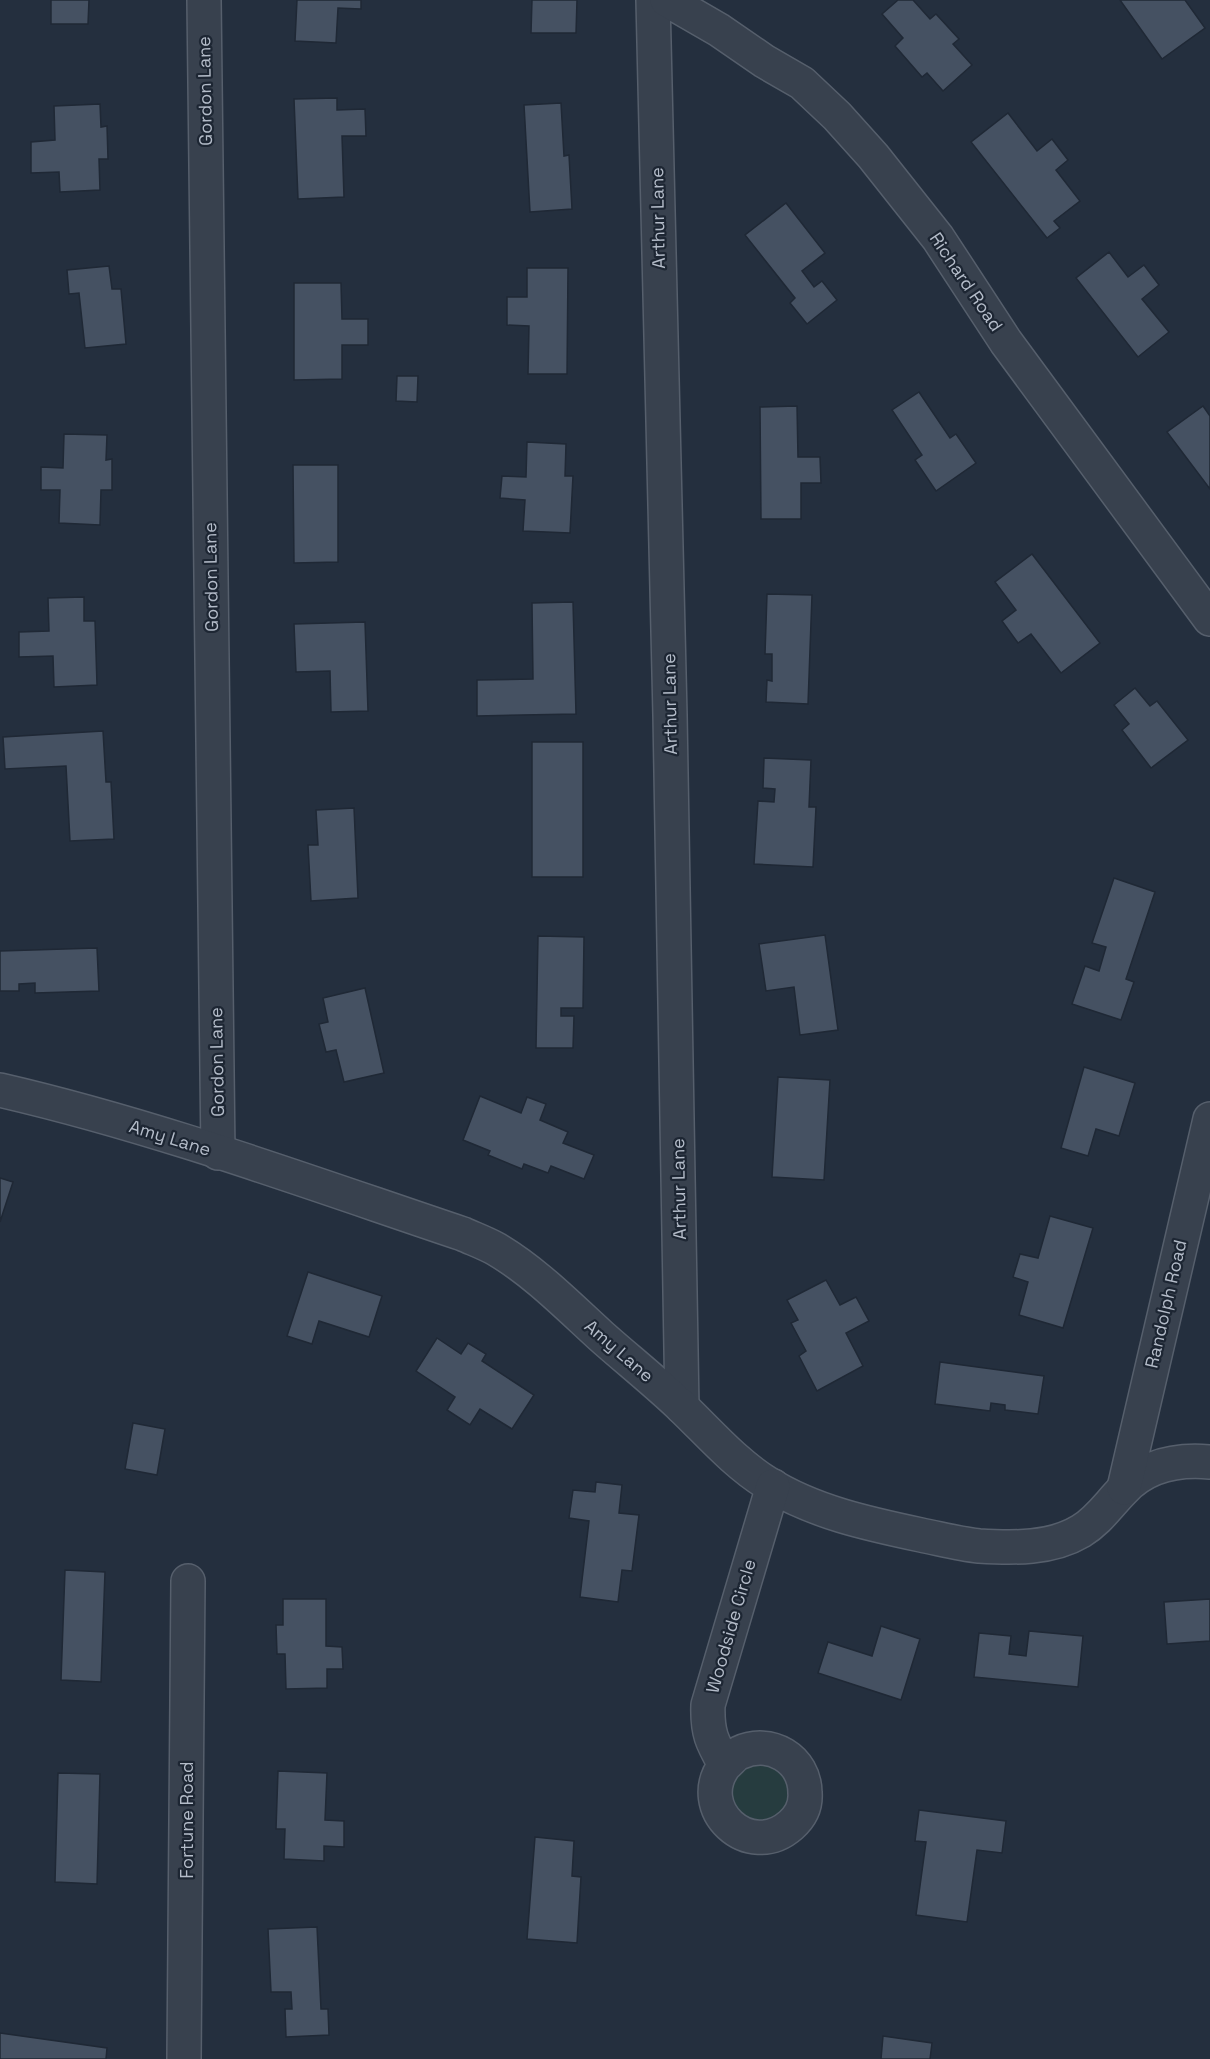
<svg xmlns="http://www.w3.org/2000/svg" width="1210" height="2059" viewBox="0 0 1210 2059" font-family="'Space Grotesk',sans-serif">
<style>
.green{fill:#263c3f}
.building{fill:#455162;stroke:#1f2835;stroke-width:1.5}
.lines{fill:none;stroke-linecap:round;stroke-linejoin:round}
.street-casing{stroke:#565f6c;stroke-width:36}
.street{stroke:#38414e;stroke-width:33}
.labels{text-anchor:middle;stroke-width:4.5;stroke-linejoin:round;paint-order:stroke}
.street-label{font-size:18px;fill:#b4bcc9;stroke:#1d2633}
</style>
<rect width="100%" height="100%" fill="#242f3e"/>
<circle class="green" cx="760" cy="1793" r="29"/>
<g class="building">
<polygon points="51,0 89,0 88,24 51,24"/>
<polygon points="297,0 361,0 361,9 338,8 336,43 295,41"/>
<polygon points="532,0 577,0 576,33 531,33"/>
<polygon points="898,0 913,0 930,19 936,14 959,39 953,44 972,65 943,91 927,73 922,77 895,46 903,38 882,14"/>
<polygon points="1120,0 1185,0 1205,28 1162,59"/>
<polygon points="337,98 337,110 365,109 366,136 342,136 344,197 298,199 294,99"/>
<polygon points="561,103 564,156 569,155 572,209 530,212 524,105"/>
<polygon points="100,104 101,127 107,126 108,159 99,159 100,190 60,192 59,172 31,173 31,142 55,140 54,106"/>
<polygon points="1008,113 1037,151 1052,139 1068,160 1056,170 1080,201 1054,221 1060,228 1047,238 971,142"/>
<polygon points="786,203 825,253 802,271 814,287 822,281 837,300 807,324 790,303 795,298 745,235"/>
<polygon points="1109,252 1128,277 1144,265 1159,285 1142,299 1169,332 1138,357 1076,278"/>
<polygon points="109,266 112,289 121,289 126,344 85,348 79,293 69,294 67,270"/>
<polygon points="527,268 568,268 567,374 528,374 529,326 507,325 507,297 527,297"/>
<polygon points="294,283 341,283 342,319 368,319 368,345 342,345 342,379 294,380"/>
<polygon points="397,376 418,376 417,402 396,401"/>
<polygon points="919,392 950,438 956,434 976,463 936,491 915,460 922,455 892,410"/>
<polygon points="797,406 798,457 820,457 821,483 801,483 801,519 761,519 760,407"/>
<polygon points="1203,406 1210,416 1210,489 1167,432"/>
<polygon points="64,434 107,435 106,460 112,459 112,490 101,490 100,525 59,523 60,490 41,490 41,467 63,468"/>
<polygon points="527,442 566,444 565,476 573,476 570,533 523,531 525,500 500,498 502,476 526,477"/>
<polygon points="293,465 338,465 338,562 294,563"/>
<polygon points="1032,554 1100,643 1061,673 1031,634 1018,643 1002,621 1016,610 995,582"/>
<polygon points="767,594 812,595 808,704 766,702 767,680 772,681 772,654 765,654"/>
<polygon points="84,597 84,621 95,621 97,685 54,687 53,656 19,657 19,632 49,631 48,598"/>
<polygon points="573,602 576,714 477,716 477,680 533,679 532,603"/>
<polygon points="365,622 368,711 331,712 330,671 296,672 294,624"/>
<polygon points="1135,688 1150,706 1157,701 1188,740 1151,768 1122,730 1129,724 1114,705"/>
<polygon points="103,731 106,782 111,782 114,839 70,841 66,766 5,769 3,737"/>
<rect x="532" y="742" width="51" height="135"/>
<polygon points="764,758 811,760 809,807 816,807 813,867 754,864 758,801 774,802 775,789 763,788"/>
<polygon points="354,808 358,898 311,901 308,845 318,845 316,810"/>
<polygon points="1114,878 1155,892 1126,979 1134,982 1121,1020 1072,1004 1085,966 1099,971 1106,947 1092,943"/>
<polygon points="825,935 838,1030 800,1035 794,987 766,991 759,944"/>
<polygon points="538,936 584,937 583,1008 561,1008 561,1016 574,1016 573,1048 536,1048"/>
<polygon points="97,948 99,991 35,993 35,983 19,984 19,991 0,991 0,951"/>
<polygon points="365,988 384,1073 344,1082 336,1050 326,1052 319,1024 328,1022 323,998"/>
<polygon points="1084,1067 1135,1083 1119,1136 1096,1129 1088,1156 1061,1148"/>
<polygon points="778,1077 830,1080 824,1180 772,1177"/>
<polygon points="480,1096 521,1113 527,1097 546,1104 540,1120 568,1132 563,1143 594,1155 584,1179 551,1166 548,1173 524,1164 522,1169 488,1155 490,1151 463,1140"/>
<polygon points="0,1178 13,1182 0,1222"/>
<polygon points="1050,1216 1093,1228 1063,1328 1019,1315 1028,1282 1013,1277 1020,1254 1038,1258"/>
<polygon points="308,1272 382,1296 369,1337 319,1321 312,1344 287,1336"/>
<polygon points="826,1280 840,1305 856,1297 869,1321 846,1333 863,1366 817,1391 799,1356 806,1351 791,1323 798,1320 787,1300"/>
<polygon points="437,1338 461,1354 468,1343 486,1354 482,1361 534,1395 512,1429 480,1409 470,1425 447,1410 455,1397 416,1371"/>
<polygon points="940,1362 1044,1376 1038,1414 1005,1410 1005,1405 991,1403 990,1411 935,1404"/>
<polygon points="133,1423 165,1429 157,1475 125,1469"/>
<polygon points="596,1482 622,1485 619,1513 639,1515 632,1571 622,1570 618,1602 580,1597 589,1521 569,1518 573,1490 595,1492"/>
<polygon points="65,1570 105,1572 101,1682 61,1680"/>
<polygon points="283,1599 326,1599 326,1646 342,1647 343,1669 327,1669 327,1688 286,1689 285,1654 277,1654 276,1625 283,1625"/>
<polygon points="1210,1599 1210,1641 1167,1644 1164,1602"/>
<polygon points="881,1626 920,1639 901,1700 818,1673 828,1642 872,1656"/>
<polygon points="1029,1631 1083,1636 1078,1687 974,1677 979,1633 1011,1636 1009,1654 1026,1656"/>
<polygon points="278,1771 327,1773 325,1820 344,1821 344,1847 324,1846 324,1861 284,1859 285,1829 276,1829"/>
<polygon points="58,1773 100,1774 97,1884 55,1882"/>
<polygon points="919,1810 1006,1821 1002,1853 977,1850 967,1922 916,1915 926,1842 915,1841"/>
<polygon points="535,1837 574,1841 572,1876 581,1877 577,1943 527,1939"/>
<polygon points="317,1927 321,2009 328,2009 329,2035 286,2037 285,2009 292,2009 291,1992 271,1992 268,1929"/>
<polygon points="0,2033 107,2048 106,2059 0,2059"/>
<polygon points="883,2036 932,2043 930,2059 881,2059"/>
</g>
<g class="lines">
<g class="street-casing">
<g id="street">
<polyline points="204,0 218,1153"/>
<polyline points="653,0 670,715 682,1407"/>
<polyline points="667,0 719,30 764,61 802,83 837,116 873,156 938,238 1006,342 1210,619"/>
<path d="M 0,1090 C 156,1126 311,1183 463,1234 C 474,1239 485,1243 496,1249 C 535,1272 568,1306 601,1336 C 628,1360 657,1383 683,1408 C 710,1434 735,1463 767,1483 C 813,1512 869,1524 921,1535 C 941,1539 960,1544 979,1546 C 1014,1548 1051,1549 1081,1531 C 1099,1520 1109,1504 1123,1490 C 1146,1465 1177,1459 1210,1462"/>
<polyline points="1124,1488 1210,1119"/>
<path d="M 725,1765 C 692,1808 749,1862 791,1825 C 800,1817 806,1806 805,1793 C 805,1759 770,1738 739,1753 C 734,1755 730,1761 725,1765 C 712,1742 707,1733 708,1705 L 773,1486"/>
<polyline points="184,2059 188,1581"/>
</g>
</g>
<use href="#street" class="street"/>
</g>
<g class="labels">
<g class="street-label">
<text transform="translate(205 91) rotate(-91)" y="6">Gordon Lane</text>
<text transform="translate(658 218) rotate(-91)" y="6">Arthur Lane</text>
<text transform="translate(966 282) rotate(56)" y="6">Richard Road</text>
<text transform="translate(211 577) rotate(-91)" y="6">Gordon Lane</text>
<text transform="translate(670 704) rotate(-91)" y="6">Arthur Lane</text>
<text transform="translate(217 1062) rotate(-91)" y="6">Gordon Lane</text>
<text transform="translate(170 1138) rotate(17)" y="6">Amy Lane</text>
<text transform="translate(679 1189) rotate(-91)" y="6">Arthur Lane</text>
<text transform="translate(1166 1304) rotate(-77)" y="6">Randolph Road</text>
<text transform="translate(619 1351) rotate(41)" y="6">Amy Lane</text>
<text transform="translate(731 1626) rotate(-74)" y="6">Woodside Circle</text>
<text transform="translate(187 1820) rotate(-90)" y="6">Fortune Road</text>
</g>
</g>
</svg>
